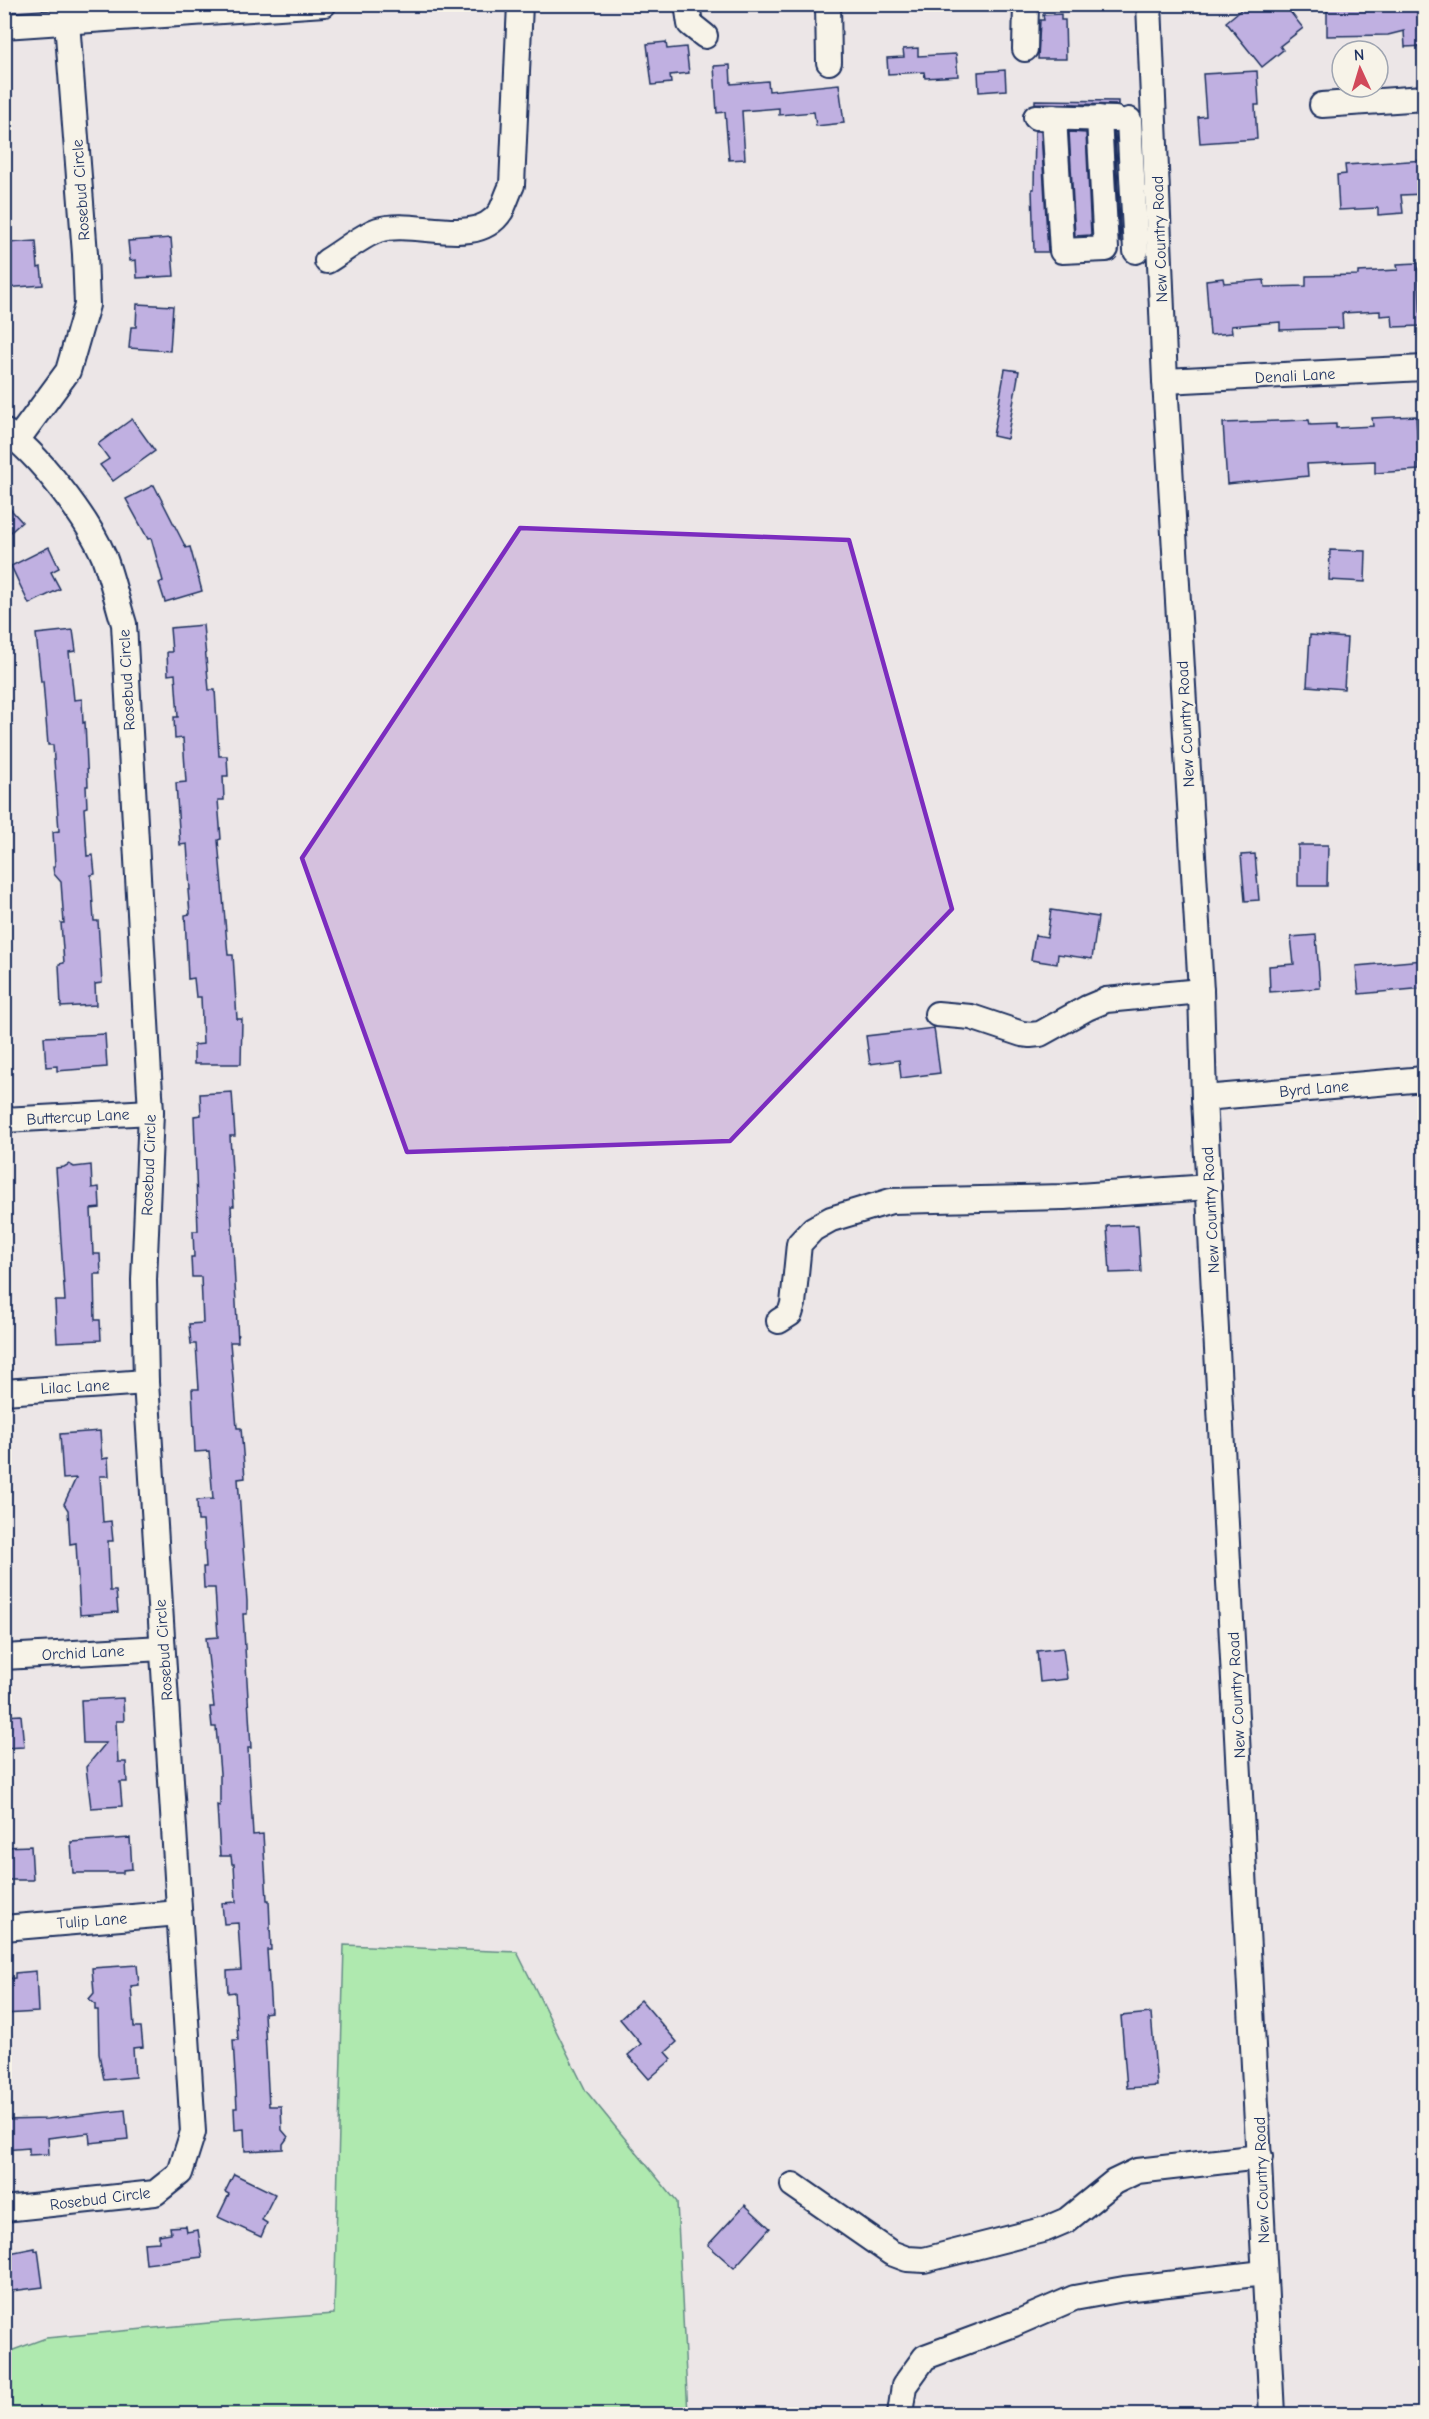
<svg xmlns="http://www.w3.org/2000/svg" width="1429" height="2419" viewBox="0 0 1429 2419" font-family="'Comic Neue',sans-serif">
<style>
.green{fill:#afe9af;stroke:#658c86;stroke-width:1.5}
.building{fill:#c0b0e1;stroke:#1b2f5e;stroke-width:1.5}
.lines{fill:none;stroke-linecap:round;stroke-linejoin:round}
.minor-casing{stroke:#1b2f5e;stroke-width:28}
.minor{stroke:#f7f3e8;stroke-width:24}
.marked{fill:#7b2cbf;fill-opacity:0.2;stroke:#7b2cbf;stroke-width:4.5;stroke-linejoin:round}
.labels{text-anchor:middle;stroke-width:4.5;stroke-linejoin:round;paint-order:stroke}
.street-label{font-size:16px;fill:#1b2f5e;stroke:#f7f3e8}
</style>
<rect width="100%" height="100%" fill="#ece6e7"/>
<filter id="ink" filterUnits="userSpaceOnUse"><feTurbulence type="fractalNoise" baseFrequency=".0167" numOctaves="2"/><feDisplacementMap in="SourceGraphic" scale="12" xChannelSelector="R" yChannelSelector="G"/><feConvolveMatrix kernelMatrix="1 2 1 2 8 2 1 2 1" color-interpolation-filters="sRGB"/></filter>
<g filter="url(#ink)">
<polygon class="green" points="344,1945 517,1952 586,2091 677,2202 688,2414 5,2414 5,2353 46,2338 209,2323 334,2314"/>
<g class="building">
<polygon points="1248,4 1284,4 1303,28 1280,46 1283,50 1262,67 1226,22"/>
<polygon points="1327,4 1425,4 1425,46 1405,47 1404,31 1388,35 1327,36"/>
<polygon points="1061,14 1061,20 1065,20 1066,59 1038,59 1040,20 1044,20 1043,15"/>
<polygon points="666,42 667,49 686,47 689,73 670,75 671,83 652,85 647,44"/>
<polygon points="918,48 918,56 956,54 958,76 925,78 924,72 888,74 887,58 904,57 903,49"/>
<polygon points="730,65 731,84 768,81 769,91 839,84 844,123 816,126 814,112 779,115 779,108 742,111 745,159 729,160 725,112 717,113 714,66"/>
<polygon points="1005,70 1006,90 979,92 978,72"/>
<polygon points="1257,71 1259,105 1255,105 1257,139 1200,143 1198,117 1206,116 1203,74"/>
<polygon points="1035,100 1118,101 1118,105 1035,103"/>
<polygon points="1035,131 1041,131 1048,252 1034,252 1032,189 1034,189"/>
<polygon points="1069,132 1086,133 1091,235 1075,236"/>
<polygon points="1114,133 1115,133 1121,242 1120,242"/>
<polygon points="1425,160 1425,194 1401,195 1403,213 1378,215 1378,208 1339,210 1337,175 1346,174 1345,165"/>
<polygon points="171,238 174,276 137,278 136,260 130,261 128,241"/>
<polygon points="36,241 38,268 41,267 43,285 4,288 4,272 9,272 7,243"/>
<polygon points="1418,263 1421,326 1393,327 1392,315 1380,316 1380,311 1342,313 1343,328 1280,330 1280,322 1231,326 1232,333 1210,335 1206,280 1223,278 1224,283 1264,280 1265,287 1306,286 1306,276 1358,275 1358,272 1398,270 1397,264"/>
<polygon points="137,304 173,306 170,351 129,348 131,327 136,327"/>
<polygon points="1005,369 1019,371 1007,439 993,436"/>
<polygon points="1416,416 1419,470 1375,473 1375,461 1307,464 1308,476 1227,484 1223,423 1309,420 1310,425 1336,424 1336,428 1373,426 1372,418"/>
<polygon points="132,419 155,451 113,481 100,465 109,459 98,444"/>
<polygon points="154,485 186,548 190,547 202,591 165,602 159,583 163,581 151,538 148,539 126,499"/>
<polygon points="4,502 22,522 4,538"/>
<polygon points="49,547 59,568 51,572 60,589 29,604 11,566"/>
<polygon points="1330,550 1366,551 1365,582 1329,580"/>
<polygon points="203,625 209,690 215,690 219,756 227,756 228,776 223,776 224,800 218,800 221,839 218,840 228,955 233,955 237,1019 242,1019 241,1064 194,1064 194,1045 203,1044 201,997 196,997 194,978 188,979 185,915 190,914 188,890 190,890 187,844 180,845 176,783 186,782 183,738 175,739 174,717 178,717 175,674 168,675 167,652 172,652 170,628"/>
<polygon points="73,630 76,651 69,652 74,700 82,699 83,723 85,722 88,786 86,786 87,807 84,808 87,856 93,855 95,874 91,875 94,921 98,921 102,983 95,984 96,1005 61,1007 59,964 64,963 61,923 64,923 61,882 54,874 53,867 55,865 53,832 59,831 53,745 48,745 43,681 41,682 36,634"/>
<polygon points="1310,635 1347,638 1344,689 1307,686"/>
<polygon points="1298,845 1328,845 1327,886 1298,886"/>
<polygon points="1255,854 1259,900 1245,901 1241,855"/>
<polygon points="1051,910 1098,917 1092,959 1058,954 1057,964 1031,960 1035,935 1047,937"/>
<polygon points="1316,935 1320,988 1270,992 1269,966 1294,964 1291,937"/>
<polygon points="1423,960 1425,988 1359,994 1356,966"/>
<polygon points="934,1028 940,1073 901,1078 899,1060 870,1064 866,1036"/>
<polygon points="105,1034 107,1067 57,1071 57,1066 46,1067 44,1037"/>
<polygon points="232,1092 235,1136 230,1136 234,1206 231,1206 238,1342 230,1342 237,1428 241,1428 245,1478 238,1479 247,1601 247,1614 243,1614 251,1748 248,1748 253,1835 263,1834 267,1900 269,1900 271,1950 267,1950 271,2012 264,2013 269,2106 281,2106 282,2130 288,2137 283,2144 283,2149 245,2151 244,2129 235,2130 234,2108 237,2108 233,2040 238,2040 235,1992 228,1993 227,1971 241,1970 238,1923 224,1924 222,1903 236,1902 234,1864 232,1864 231,1856 220,1856 217,1805 220,1806 220,1773 216,1727 212,1727 210,1707 214,1707 206,1638 218,1637 215,1588 204,1588 203,1567 206,1567 203,1521 198,1521 197,1500 213,1499 209,1451 195,1452 192,1389 199,1389 196,1344 191,1344 189,1324 203,1323 201,1277 192,1277 191,1257 194,1257 193,1231 198,1231 194,1116 201,1115 200,1094"/>
<polygon points="69,1164 74,1167 91,1165 92,1188 99,1187 100,1208 91,1209 93,1254 100,1254 101,1274 94,1274 95,1320 100,1320 101,1340 57,1342 55,1301 65,1301 56,1168 64,1167"/>
<polygon points="1138,1225 1141,1272 1110,1273 1107,1226"/>
<polygon points="100,1431 102,1459 108,1458 109,1476 100,1476 103,1522 111,1521 113,1541 108,1541 110,1591 116,1591 118,1612 80,1615 76,1543 70,1544 68,1510 64,1504 76,1478 63,1479 60,1434"/>
<polygon points="1063,1648 1067,1679 1040,1682 1037,1651"/>
<polygon points="123,1698 124,1721 116,1721 118,1762 126,1762 127,1782 120,1782 122,1806 91,1808 86,1767 106,1743 83,1743 81,1700"/>
<polygon points="21,1715 24,1747 4,1748 4,1716"/>
<polygon points="130,1838 132,1869 123,1870 123,1873 73,1873 71,1842"/>
<polygon points="31,1846 33,1880 4,1880 4,1847"/>
<polygon points="137,1965 139,1985 131,1986 134,2027 141,2027 143,2047 133,2048 135,2077 104,2080 99,2054 98,2010 95,2010 95,2004 89,1999 94,1993 92,1968"/>
<polygon points="36,1971 38,2012 4,2014 4,1979 15,1978 15,1973"/>
<polygon points="641,2000 677,2042 666,2052 672,2059 649,2079 628,2055 641,2044 620,2019"/>
<polygon points="1151,2013 1157,2086 1127,2088 1121,2016"/>
<polygon points="125,2110 128,2139 90,2143 89,2133 48,2138 49,2154 29,2155 29,2148 4,2150 4,2120 47,2119"/>
<polygon points="234,2174 275,2194 262,2220 267,2223 261,2237 218,2217 229,2194 225,2192"/>
<polygon points="745,2205 770,2228 734,2268 708,2245"/>
<polygon points="186,2226 187,2232 198,2230 202,2257 146,2264 144,2243 159,2242 159,2235 171,2233 170,2227"/>
<polygon points="35,2248 35,2251 38,2250 43,2287 4,2292 4,2254"/>
</g>
<g class="lines">
<g class="minor-casing">
<g id="minor">
<polyline points="687,4 690,24 705,36"/>
<polyline points="828,4 829,62"/>
<polyline points="1149,4 1165,381 1201,991 1204,1098 1272,2414"/>
<polyline points="4,26 324,4"/>
<polyline points="1025,49 1026,4"/>
<polyline points="1322,105 1424,98"/>
<polyline points="1036,117 1115,119"/>
<polyline points="1054,117 1062,251 1106,249 1099,118"/>
<polyline points="1129,120 1136,251"/>
<path d="M 327,261 C 342,252 363,235 378,230 C 414,218 476,250 501,211 C 505,203 508,193 512,185 L 520,4"/>
<polyline points="1165,381 1424,368"/>
<path d="M 4,431 C 37,451 89,521 104,557 C 112,578 117,602 124,624 L 151,1112 L 144,1280 L 146,1382 L 193,2132 L 180,2173 L 155,2193 L 4,2209"/>
<polyline points="18,439 68,371 87,305 85,254 67,22"/>
<polyline points="937,1014 971,1017 1022,1034 1030,1035 1040,1034 1087,1008 1106,1000 1201,991"/>
<polyline points="1204,1098 1424,1079"/>
<polyline points="4,1120 151,1112"/>
<polyline points="779,1321 790,1314 793,1304 799,1244 813,1229 831,1219 891,1201 1064,1197 1209,1187"/>
<polyline points="4,1392 146,1382"/>
<polyline points="4,1657 162,1648"/>
<polyline points="4,1928 179,1913"/>
<polyline points="793,2185 891,2253 907,2259 924,2260 1046,2229 1067,2220 1114,2182 1137,2171 1260,2157"/>
<polyline points="900,2414 904,2386 925,2357 1014,2324 1074,2298 1124,2289 1264,2273"/>
</g>
</g>
<use href="#minor" class="minor"/>
</g>
</g>
<path class="marked" d="M 520,528 L 849,540 L 952,909 L 730,1141 L 407,1152 L 302,858 Z"/>
<g class="labels">
<g class="street-label">
<text transform="translate(80 190) rotate(-94)" y="6">Rosebud Circle</text>
<text transform="translate(1159 239) rotate(-92)" y="6">New Country Road</text>
<text transform="translate(1295 375) rotate(-3)" y="6">Denali Lane</text>
<text transform="translate(126 680) rotate(-93)" y="6">Rosebud Circle</text>
<text transform="translate(1185 724) rotate(-93)" y="6">New Country Road</text>
<text transform="translate(1314 1088) rotate(-5)" y="6">Byrd Lane</text>
<text transform="translate(78 1116) rotate(-3)" y="6">Buttercup Lane</text>
<text transform="translate(148 1165) rotate(-88)" y="6">Rosebud Circle</text>
<text transform="translate(1210 1210) rotate(-93)" y="6">New Country Road</text>
<text transform="translate(75 1386) rotate(-3)" y="6">Lilac Lane</text>
<text transform="translate(163 1650) rotate(-94)" y="6">Rosebud Circle</text>
<text transform="translate(83 1652) rotate(-3)" y="6">Orchid Lane</text>
<text transform="translate(1236 1695) rotate(-93)" y="6">New Country Road</text>
<text transform="translate(92 1920) rotate(-4)" y="6">Tulip Lane</text>
<text transform="translate(1261 2180) rotate(-92)" y="6">New Country Road</text>
<text transform="translate(100 2198) rotate(-7)" y="6">Rosebud Circle</text>
</g>
</g>
<rect width="1429" height="2419" fill="none" stroke="#f7f3e8" stroke-width="24"/>
<rect x="12" y="12" width="1405" height="2395" fill="none" stroke="#1b2f5e" stroke-width="2" filter="url(#ink)"/>
<g transform="translate(1360 69) rotate(356)"><circle r="28" fill="#f7f3e8" stroke="#9fa5b1" stroke-width="1.5"/>
<path d="M0-4.5L10 22L0 15L-10 22Z" fill="#d1495b"/>
<text y="-9" font-size="16" font-weight="bold" text-anchor="middle" fill="#1b2f5e">N</text>
</g>
</svg>
